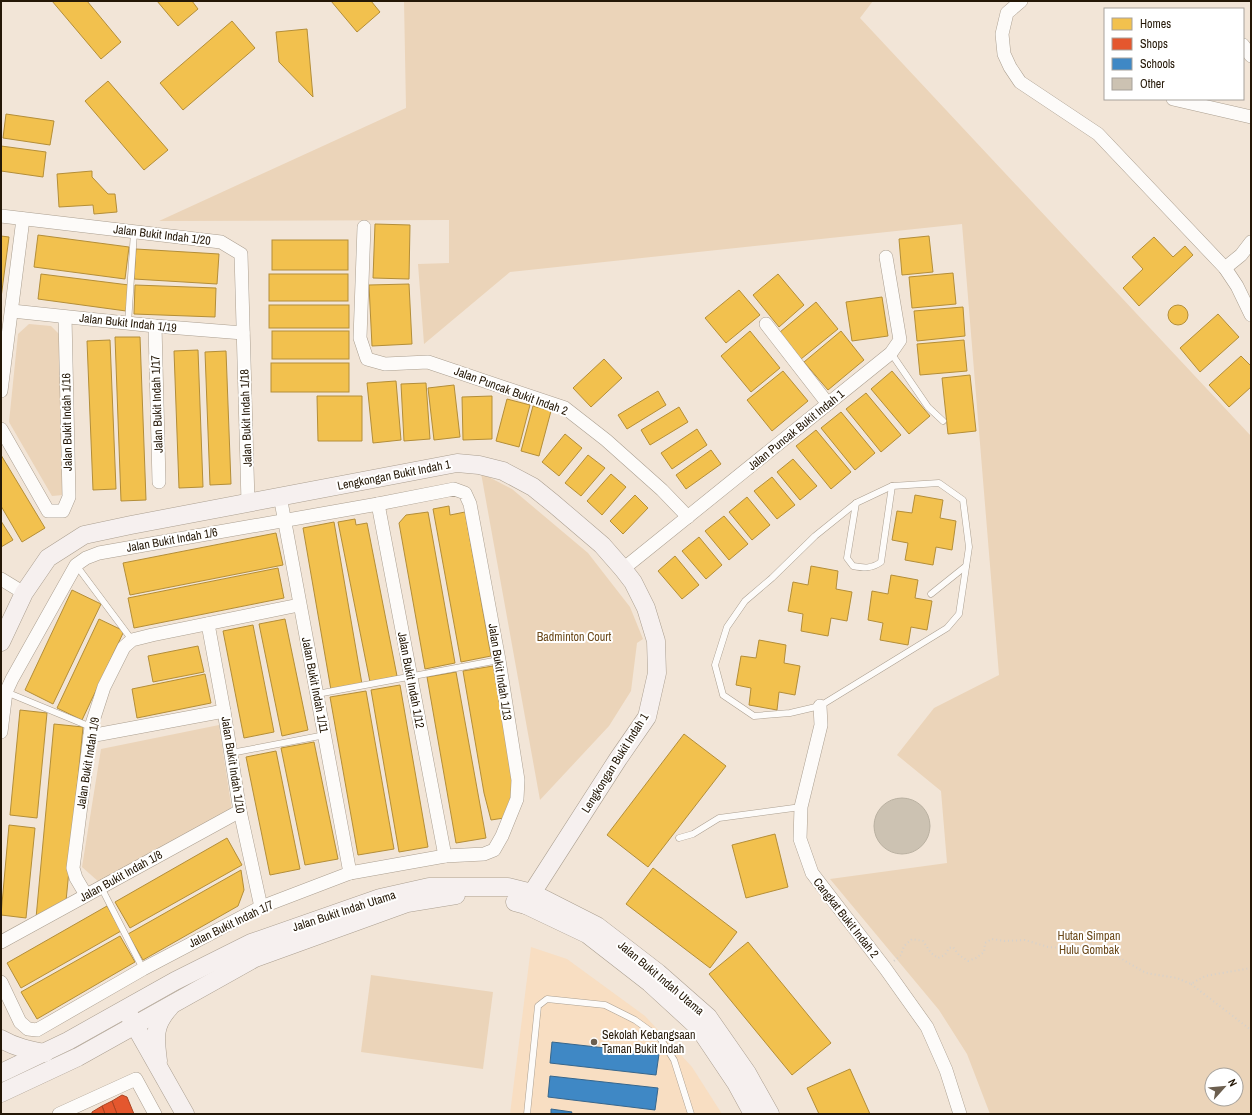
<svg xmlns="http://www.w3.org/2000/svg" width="1252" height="1115" viewBox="0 0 1252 1115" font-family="'Archivo Narrow',sans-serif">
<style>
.built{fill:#f8dec2}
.green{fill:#ebd4b9;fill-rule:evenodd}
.homes{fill:#f2c14e;stroke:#b48e38}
.shops{fill:#e4572e;stroke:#a42}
.schools{fill:#3f88c5;stroke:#37668c}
.building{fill:#ccc2b2;stroke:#bab1a1}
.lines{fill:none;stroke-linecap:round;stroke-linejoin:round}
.lane-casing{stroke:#ab9f90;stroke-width:7}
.street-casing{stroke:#ab9f90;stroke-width:14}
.secondary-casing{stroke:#ab9f90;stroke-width:19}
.path{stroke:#d5d1cc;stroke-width:2;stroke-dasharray:1 3;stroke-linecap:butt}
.lane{stroke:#fdfbf9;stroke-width:6}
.street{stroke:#fdfbf9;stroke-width:13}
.secondary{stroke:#f6f0ef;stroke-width:18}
.poi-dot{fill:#6c5f4f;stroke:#fff;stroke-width:1.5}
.labels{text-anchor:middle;stroke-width:4;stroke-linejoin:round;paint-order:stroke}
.street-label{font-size:12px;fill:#241706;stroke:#fff}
.park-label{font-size:12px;fill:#6b491a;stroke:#fff}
.poi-label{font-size:12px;fill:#241706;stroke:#fff;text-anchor:start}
</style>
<rect width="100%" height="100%" fill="#f2e5d7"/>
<polygon class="built" points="531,947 567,959 645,1016 692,1067 722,1114 510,1114"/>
<g class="green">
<path d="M 404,1 L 873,1 L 860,18 L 1251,436 L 1251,1114 L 990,1114 L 967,1054 L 939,1010 L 830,879 L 947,863 L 941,791 L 897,755 L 934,708 L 999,675 L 962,224 L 510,272 L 424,344 L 418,264 L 449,263 L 449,220 L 159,221 L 406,108 ZM 1212,1075 L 1236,1075 L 1236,1099 L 1212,1099 Z"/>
<polygon points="29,324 51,326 59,334 63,495 52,496 9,422 18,334"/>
<polygon points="481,473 512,489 588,553 630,607 643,639 637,643 631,691 609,726 540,800"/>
<polygon points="219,725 232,811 99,882 82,867 101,749"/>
<polygon points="371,975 493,992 483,1069 361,1052"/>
</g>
<g class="homes">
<polygon points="52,1 87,1 121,42 101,59"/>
<polygon points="157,1 192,1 198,9 178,26"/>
<polygon points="331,1 371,1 380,12 357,32"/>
<polygon points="232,21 255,48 183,110 160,83"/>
<polygon points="307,29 313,97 279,62 276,32"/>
<polygon points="108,81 168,150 144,170 85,101"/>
<polygon points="6,114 54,121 50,145 3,138"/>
<polygon points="1,146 46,152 43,177 1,171"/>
<polygon points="92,171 92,177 108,194 115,194 117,212 94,214 93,205 59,207 57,174"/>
<polygon points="375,224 410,225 409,279 373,278"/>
<polygon points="38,235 129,247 125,279 34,267"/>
<polygon points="1,236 9,237 1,298"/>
<polygon points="929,236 933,272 902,275 899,239"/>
<polygon points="1154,237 1173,257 1185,246 1193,255 1139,306 1123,288 1143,269 1132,257"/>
<rect x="272" y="240" width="76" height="30"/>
<polygon points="136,249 219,254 217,284 134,279"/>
<polygon points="953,273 956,304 912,308 909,277"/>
<polygon points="41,274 129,285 126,311 38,299"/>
<rect x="269" y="274" width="79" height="27"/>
<polygon points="778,274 804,305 779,327 753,295"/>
<polygon points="409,284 412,344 372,346 369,285"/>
<polygon points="135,285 216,288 215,317 134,314"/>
<polygon points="739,290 760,315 726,343 705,318"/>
<polygon points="882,297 888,336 852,341 846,302"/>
<polygon points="816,302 838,329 801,359 780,332"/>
<rect x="269" y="305" width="80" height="23"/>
<circle cx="1178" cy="315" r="10"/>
<polygon points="963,307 965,336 917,341 914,311"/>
<polygon points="1218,314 1239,337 1200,372 1180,348"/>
<rect x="272" y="331" width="77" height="28"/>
<polygon points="750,331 780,368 751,392 721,356"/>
<polygon points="841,331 864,360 828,390 804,362"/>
<polygon points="115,337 140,337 146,500 121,501"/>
<polygon points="110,340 116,489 93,490 87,341"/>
<polygon points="964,340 967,371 920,375 917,344"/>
<polygon points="198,350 203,487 179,488 174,351"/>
<polygon points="226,351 231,484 210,485 205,352"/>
<polygon points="1241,356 1251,366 1251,387 1229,407 1209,385"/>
<polygon points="604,359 622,378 591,407 573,388"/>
<rect x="271" y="363" width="78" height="29"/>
<polygon points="783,371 808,401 772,431 747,400"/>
<polygon points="892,371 930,416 909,434 871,389"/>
<polygon points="970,375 976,431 948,434 942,378"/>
<polygon points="396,381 401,440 373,443 367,383"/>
<polygon points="426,383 430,439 404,441 401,384"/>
<polygon points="454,385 460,437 434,440 428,388"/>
<polygon points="658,391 666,405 627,429 618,415"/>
<polygon points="866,393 901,435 881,452 846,409"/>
<polygon points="317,396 362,396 362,441 318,441"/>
<polygon points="492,396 492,439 463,440 462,397"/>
<polygon points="507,399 530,405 519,447 496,441"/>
<polygon points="533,406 551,411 539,456 521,451"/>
<polygon points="679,407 688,422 650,445 641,430"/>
<polygon points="841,412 875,453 855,470 821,428"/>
<polygon points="697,429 707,445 672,469 661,453"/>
<polygon points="816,430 851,472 831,489 796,446"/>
<polygon points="565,434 582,448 559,476 542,462"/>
<polygon points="711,450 721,464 686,489 676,475"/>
<polygon points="1,455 45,528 22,542 1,506"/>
<polygon points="588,455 605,468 581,496 565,483"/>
<polygon points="793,459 817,486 800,500 777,472"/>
<polygon points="611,474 626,487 602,515 587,501"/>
<polygon points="772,477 795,505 777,519 754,491"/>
<polygon points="635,495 648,508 623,534 610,521"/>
<polygon points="915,495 943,500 940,518 956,521 952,550 936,547 933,565 905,560 908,543 892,540 897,511 912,513"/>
<polygon points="747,497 770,525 752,540 729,512"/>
<polygon points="449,506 450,515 465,512 491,656 461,662 433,509"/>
<polygon points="428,512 455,663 425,669 399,523 406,515"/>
<polygon points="724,516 748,544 729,560 705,531"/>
<polygon points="355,519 356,525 367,523 397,676 370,682 338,522"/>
<polygon points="1,521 13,540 1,547"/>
<polygon points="334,522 362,684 331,690 303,528"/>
<polygon points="276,533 283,565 130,595 123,563"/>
<polygon points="699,537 722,565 706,579 682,551"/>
<polygon points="675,556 699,585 682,599 658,571"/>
<polygon points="811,566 838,571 836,589 852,592 847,621 831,618 828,636 801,631 803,614 788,611 793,582 808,585"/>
<polygon points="278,568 284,598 134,628 128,598"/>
<polygon points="891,575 918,580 915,598 932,601 927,630 911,627 908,645 880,640 883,623 868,620 872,591 888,594"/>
<polygon points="72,590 101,604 53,704 25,690"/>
<polygon points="99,619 124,631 82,720 57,708"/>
<polygon points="285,619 308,730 282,736 259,624"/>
<polygon points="253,625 274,732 244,738 223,631"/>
<polygon points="759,640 786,645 784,663 800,666 795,695 779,692 777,710 749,705 751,688 736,685 741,656 756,658"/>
<polygon points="198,646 204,672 153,682 148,656"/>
<polygon points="493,666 515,788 504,818 491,820 484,793 463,671"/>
<polygon points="456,672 486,838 456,843 427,677"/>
<polygon points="205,674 211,703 137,718 132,689"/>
<polygon points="400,685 428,847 399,852 371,690"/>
<polygon points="366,691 394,849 358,855 330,697"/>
<polygon points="20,710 47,713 37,818 10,815"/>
<polygon points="54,724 83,727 66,901 36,918"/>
<polygon points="684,734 726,766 648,867 607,835"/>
<polygon points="314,742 338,859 305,865 281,748"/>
<polygon points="276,751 300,869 270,875 246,757"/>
<polygon points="9,825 35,828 26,918 1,915"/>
<polygon points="775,834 788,887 746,898 732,845"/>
<polygon points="227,838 242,865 130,928 115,902"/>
<polygon points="653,868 737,932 710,968 626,904"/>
<polygon points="241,870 244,890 238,906 143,960 128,934"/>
<polygon points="107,906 121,931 21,988 7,963"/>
<polygon points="120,936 135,962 37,1019 21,992"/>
<polygon points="748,942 831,1043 792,1075 709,974"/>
<polygon points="850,1069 870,1114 819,1114 807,1088"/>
</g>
<g class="shops">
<polygon points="122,1095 127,1097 134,1114 117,1114 112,1101"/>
<polygon points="112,1101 117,1114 105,1114 102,1106"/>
<polygon points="102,1106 105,1114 92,1114 92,1112"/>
</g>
<g class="schools">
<polygon points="552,1042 659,1054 656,1075 550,1063"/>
<polygon points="550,1076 658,1088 655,1110 548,1097"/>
<polygon points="551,1109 572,1112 571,1114 551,1114"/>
</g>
<circle class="building" cx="902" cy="826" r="28"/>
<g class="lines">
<g class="lane-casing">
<g id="lane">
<polyline points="128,323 134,232"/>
<polyline points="891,353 928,407 943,421"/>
<polygon points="939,483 963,500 969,547 959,614 947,628 820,706 790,713 754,716 723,695 715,665 727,627 745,601 772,578 815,536 856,503 892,486"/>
<path d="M 856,503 L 847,558 L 853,566 C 864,568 871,569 881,562 L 892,486"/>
<polyline points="76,565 132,640"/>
<polyline points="931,594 966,566"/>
<polyline points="6,692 91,727"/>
<polyline points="317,694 499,660"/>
<polyline points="231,753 325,735"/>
<polyline points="679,838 693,834 719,818 801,807"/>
<polyline points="101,887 143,969"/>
<polyline points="527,1114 538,1006 547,999 605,1005 635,1020 660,1038 674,1060 691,1114"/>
</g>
</g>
<g class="street-casing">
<g id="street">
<polyline points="1021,1 1007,13 1002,34 1004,54 1010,67 1020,82 1098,134 1225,268 1237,286 1251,315"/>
<polyline points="1243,45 1251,56"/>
<polyline points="1173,99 1251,117"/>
<polyline points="1,216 221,242 241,254 248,502"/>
<polyline points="364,227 360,338 367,359 385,364 428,362 565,408 606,440 662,490 688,517"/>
<polyline points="1225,268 1241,255 1251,242"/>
<polyline points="12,311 155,326 243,333"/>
<polyline points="766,324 828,404"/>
<polyline points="155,326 159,482"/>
<polyline points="1,391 23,219"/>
<polyline points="1,429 48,511 63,511 69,497 65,317"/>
<polyline points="280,496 350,873"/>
<polyline points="378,504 445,856"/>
<polyline points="623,569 891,353 900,340 886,257"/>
<polyline points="1,579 24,593"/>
<polyline points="208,624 224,711 240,811 261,907"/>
<polyline points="820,706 821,725 801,807 800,839 812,873 885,968 927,1027 946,1070 960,1114"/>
<polyline points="1,732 6,692 12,679 76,565 86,558 99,553 378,504 454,489 465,493 470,504 499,660 518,780 517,799 502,836 494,850 484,854 445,856 350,873 261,907 143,969 37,1030 28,1029 20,1022 1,982"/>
<polyline points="90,736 224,711"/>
<polyline points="86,895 76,878 73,868 91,727 104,687 124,647 132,640 152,635 299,605"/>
<polyline points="1,942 240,811"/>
<polyline points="59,1114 136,1079 155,1114"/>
</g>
</g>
<g class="secondary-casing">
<g id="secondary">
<polyline points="1,642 24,593 48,558 84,535 131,525 457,463 479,465 503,471 533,487 554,504 602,545 623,569 633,582 646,608 656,641 657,673 647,717 618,759 532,893 526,905"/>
<polyline points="515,902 526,905 587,934 650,983 699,1028 736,1083 753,1114"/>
<polyline points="129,1015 185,1114"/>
<path d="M 1,1039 C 15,1047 28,1050 45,1053"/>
<path d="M 158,1061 C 155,1038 153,1025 170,1007"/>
<polyline points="1,1073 68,1041 175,981 251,943 380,898 429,887 508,887 532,893 597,926 658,973 708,1017 747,1073 770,1114"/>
<polyline points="1,1093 78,1057 255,958 407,903 456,895"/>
</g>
</g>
<g class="path">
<polyline points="894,961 901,955 904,946 912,939 923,941 931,953 938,958 945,955 949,948 953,947 959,955 968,961 976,958 984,952 985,943 992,939 1005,941 1025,940 1048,947 1065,948 1092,944 1107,948 1125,961 1146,973 1177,978 1191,984 1205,976 1251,968"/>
<polyline points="1191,984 1251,1030"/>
</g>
<use href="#lane" class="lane"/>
<use href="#street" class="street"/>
<use href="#secondary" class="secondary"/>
</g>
<circle class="poi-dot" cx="594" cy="1042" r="4"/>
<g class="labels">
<g class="street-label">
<text transform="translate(162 235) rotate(7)" y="4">Jalan Bukit Indah 1/20</text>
<text transform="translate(128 323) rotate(6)" y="4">Jalan Bukit Indah 1/19</text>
<text transform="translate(511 391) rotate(20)" y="4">Jalan Puncak Bukit Indah 2</text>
<text transform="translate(157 404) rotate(-92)" y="4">Jalan Bukit Indah 1/17</text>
<text transform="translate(246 418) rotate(-92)" y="4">Jalan Bukit Indah 1/18</text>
<text transform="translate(67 422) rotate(-91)" y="4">Jalan Bukit Indah 1/16</text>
<text transform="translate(796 430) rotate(-39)" y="4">Jalan Puncak Bukit Indah 1</text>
<text transform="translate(394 475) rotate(-11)" y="4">Lengkongan Bukit Indah 1</text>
<text transform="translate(172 540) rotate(-10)" y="4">Jalan Bukit Indah 1/6</text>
<text transform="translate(500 672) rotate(81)" y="4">Jalan Bukit Indah 1/13</text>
<text transform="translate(411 680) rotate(79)" y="4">Jalan Bukit Indah 1/12</text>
<text transform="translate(315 685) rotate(79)" y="4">Jalan Bukit Indah 1/11</text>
<text transform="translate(88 763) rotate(-81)" y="4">Jalan Bukit Indah 1/9</text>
<text transform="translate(615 763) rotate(-58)" y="4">Lengkongan Bukit Indah 1</text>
<text transform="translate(233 765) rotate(81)" y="4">Jalan Bukit Indah 1/10</text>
<text transform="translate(121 876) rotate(-29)" y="4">Jalan Bukit Indah 1/8</text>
<text transform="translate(344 911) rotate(-18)" y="4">Jalan Bukit Indah Utama</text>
<text transform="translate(846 918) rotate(52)" y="4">Cangkat Bukit Indah 2</text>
<text transform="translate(231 924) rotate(-26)" y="4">Jalan Bukit Indah 1/7</text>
<text transform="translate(661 978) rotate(40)" y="4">Jalan Bukit Indah Utama</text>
</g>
<g class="park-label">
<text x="574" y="641">Badminton Court</text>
<text x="1089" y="940">Hutan Simpan<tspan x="1089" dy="14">Hulu Gombak</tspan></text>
</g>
<g class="poi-label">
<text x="602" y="1039">Sekolah Kebangsaan<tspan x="602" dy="14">Taman Bukit Indah</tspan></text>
</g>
</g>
<rect width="1252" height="1115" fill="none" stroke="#241706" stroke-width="4"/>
<rect x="1104" y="8" width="140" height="92" fill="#ffffff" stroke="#a7a29b"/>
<rect x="1112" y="18" width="20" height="12" fill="#f2c14e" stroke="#a7a29b"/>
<text x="1140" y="28" font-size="12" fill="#241706">Homes</text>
<rect x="1112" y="38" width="20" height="12" fill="#e4572e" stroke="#a7a29b"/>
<text x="1140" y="48" font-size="12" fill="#241706">Shops</text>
<rect x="1112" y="58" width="20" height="12" fill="#3f88c5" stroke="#a7a29b"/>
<text x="1140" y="68" font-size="12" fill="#241706">Schools</text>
<rect x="1112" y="78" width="20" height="12" fill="#ccc2b2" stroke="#a7a29b"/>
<text x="1140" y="88" font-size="12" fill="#241706">Other</text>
<g transform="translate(1224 1087) rotate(63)"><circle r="19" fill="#ffffff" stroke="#a7a29b"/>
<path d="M0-3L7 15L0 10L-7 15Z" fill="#6c5f4f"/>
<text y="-6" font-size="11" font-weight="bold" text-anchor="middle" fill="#241706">N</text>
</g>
</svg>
